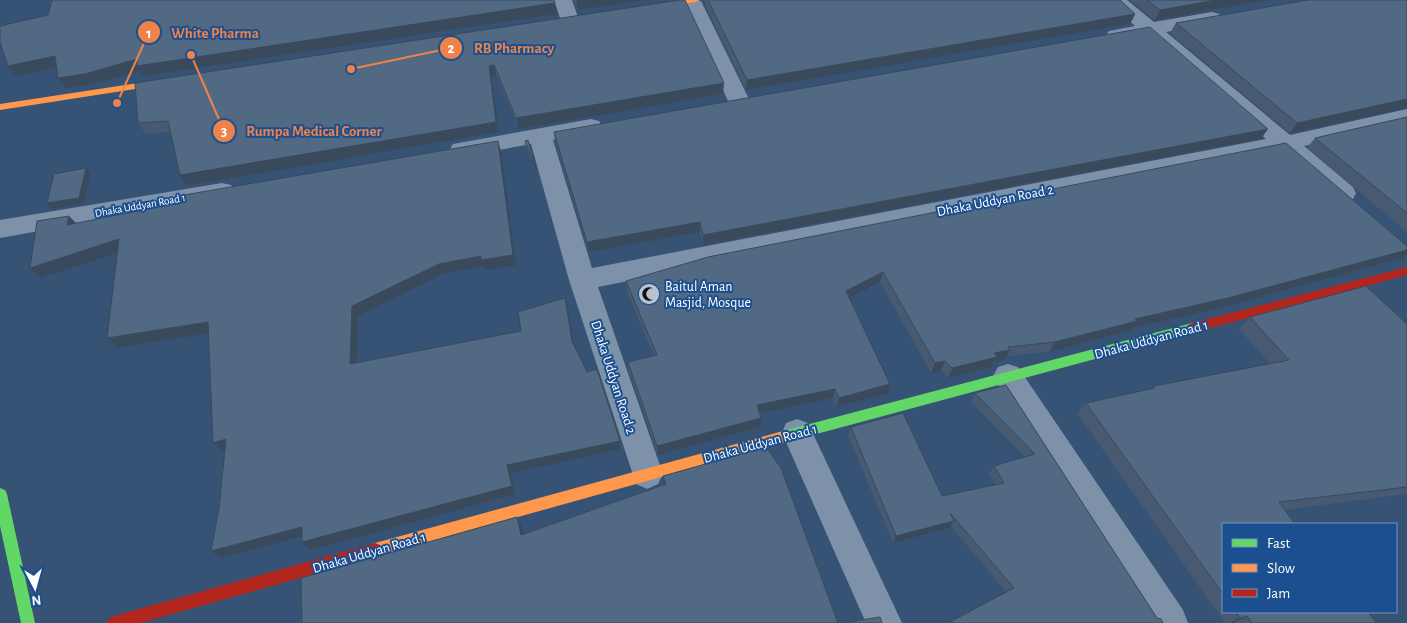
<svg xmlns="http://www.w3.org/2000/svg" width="1407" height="623" viewBox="0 0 1407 623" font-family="'Alegreya Sans',sans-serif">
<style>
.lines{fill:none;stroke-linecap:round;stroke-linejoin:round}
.street{fill:#7d92a8;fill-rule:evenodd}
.fast{fill:#63d668;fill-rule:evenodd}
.slow{fill:#ff974d;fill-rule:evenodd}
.jam{fill:#b3261e;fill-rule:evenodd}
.wall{fill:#475a72}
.shaded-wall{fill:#394a5c}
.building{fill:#526984;stroke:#394a5c}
.labels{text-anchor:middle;stroke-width:4;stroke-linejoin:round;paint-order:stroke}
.far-street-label{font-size:11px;fill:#fff;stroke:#1b4f8f}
.street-label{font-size:14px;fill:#fff;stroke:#1b4f8f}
.poi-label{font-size:14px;fill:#fff;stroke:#1b4f8f;text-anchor:start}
.leader{fill:none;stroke:#ee8249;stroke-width:2}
.callout-dot{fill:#ee8249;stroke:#1b4f8f;stroke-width:2}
.mark-label{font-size:15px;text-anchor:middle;font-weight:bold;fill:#fff}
.callout-label{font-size:15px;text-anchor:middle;font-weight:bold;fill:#ee8249;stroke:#1b4f8f;stroke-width:4;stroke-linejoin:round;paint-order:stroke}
</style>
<rect width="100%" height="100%" fill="#365274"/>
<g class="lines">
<g class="street">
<polygon points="554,0 572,0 579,20 576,24 562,24"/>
<polygon points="683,0 701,1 750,101 747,106 739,108 731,106 728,101"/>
<polygon points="1107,0 1127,0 1154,22 1212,12 1219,14 1222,18 1219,22 1166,32 1290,135 1407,109 1407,123 1304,146 1353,187 1356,193 1353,199 1344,201 1335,199 1280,152 598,287 663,474 658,484 647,489 636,484 569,280 531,144 461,157 453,154 450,149 453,144 591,119 599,121 602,126 599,131 553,140 592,268 1266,139 1146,36 1116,41 1109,39 1106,35 1109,31 1135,26"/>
<polygon points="222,183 231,185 234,191 231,197 0,238 0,220"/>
<polygon points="1008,364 1018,367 1183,610 1188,623 1149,623 998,385 993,376 998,367"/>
<polygon points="797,419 808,423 902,623 866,623 782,433 786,423"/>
</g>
<g class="fast">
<polygon points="1192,323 1196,325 1198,328 1196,331 1192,333 783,443 779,441 777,437 779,433 783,431"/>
<polygon points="0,488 5,490 7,494 35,623 21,623 0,526"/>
</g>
<g class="slow">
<polygon points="680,0 700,0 696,2 649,9 645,7 649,5"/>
<polygon points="171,78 174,79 174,83 0,110 0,104"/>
<polygon points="783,431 787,433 789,437 787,441 783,443 375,557 370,555 368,550 370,545 375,543"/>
</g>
<g class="jam">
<polygon points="1407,267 1407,275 1192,333 1188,331 1186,328 1188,325 1192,323"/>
<polygon points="375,543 380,545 382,550 380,555 375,557 140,623 107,623 109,618 114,616"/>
</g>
</g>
<g class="wall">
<polygon points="574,0 647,0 578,10"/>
<polygon points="680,0 723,94 519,129 496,75 491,76 499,132 187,186 180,175 170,132 146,134 138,123"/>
<polygon points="705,0 1120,0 1135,14 1130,24 746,90 705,5"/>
<polygon points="1130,0 1270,0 1155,20"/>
<polygon points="1407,0 1290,133 1170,33 1176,23"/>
<polygon points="1407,117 1407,232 1307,148 1315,138"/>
<polygon points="554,132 1261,139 703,245 700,232 589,252 555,141"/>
<polygon points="525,141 537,171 538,176 526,147"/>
<polygon points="1407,246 1403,258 1220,308 1132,328 1129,331 1049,352 1006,356 1004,360 994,361 991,367 948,378 941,370 931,373 880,282 849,298 890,384 887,394 836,407 833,398 760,413 760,427 658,455 629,371 628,362 654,356 627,291 626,281"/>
<polygon points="1250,317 1407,324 1407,494 1284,510 1223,524 1223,612 1368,612 1376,623 1225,623 1077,413 1086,403 1152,389 1154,386 1270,364 1239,329"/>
<polygon points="1006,385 1157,618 1006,592 951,526 949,528 893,543 848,435 851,427 942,496 995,485 989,474 994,466 1025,457 971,402 975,393"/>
</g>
<g class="shaded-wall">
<polygon points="576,0 647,0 578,10"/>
<polygon points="1217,0 1270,0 1155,20 1160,10"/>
<polygon points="555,3 557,14 144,76 140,71 92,84 66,88 58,78 137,59"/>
<polygon points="1135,14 1130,24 746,90 747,80"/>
<polygon points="55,56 63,66 16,76 8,66"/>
<polygon points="494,65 496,75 491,76 499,132 187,186 180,175"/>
<polygon points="724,83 723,94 519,129 516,118"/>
<polygon points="1407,99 1407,108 1290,133 1297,123"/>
<polygon points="1268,129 1261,139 703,245 703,235"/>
<polygon points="498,141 501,151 516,265 485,270 483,266 443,274 358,316 356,374 350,364 352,306"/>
<polygon points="86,168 90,174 84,204 52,209 47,203"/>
<polygon points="69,216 79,226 67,225"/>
<polygon points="700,222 700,232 589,252 587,242"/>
<polygon points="119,239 128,249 40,278 30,268"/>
<polygon points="1407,250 1407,255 1403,258 1220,308 1132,328 1129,331 1049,352 1055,342 1135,319"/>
<polygon points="883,272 880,282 844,301 846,291"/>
<polygon points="565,298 568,308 575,351 572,341"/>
<polygon points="208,322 216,332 117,348 107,338"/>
<polygon points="1010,350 1004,360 994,361 991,367 948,378 952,368 994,353"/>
<polygon points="945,361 941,370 931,373 935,363"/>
<polygon points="890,384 887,394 836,407 839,398"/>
<polygon points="835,389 833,398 756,414 757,405"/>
<polygon points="761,418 760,427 658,455 657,446"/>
<polygon points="226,439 235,447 222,452 213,443"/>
<polygon points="620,441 621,449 511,473 515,494 311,550 302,542 507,465"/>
<polygon points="517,517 522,527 526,545 521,535"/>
<polygon points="954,521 949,528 893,543 896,536"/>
<polygon points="302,527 310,534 221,558 211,551"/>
<polygon points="1247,616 1233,623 1230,623 1240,618"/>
</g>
<g class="building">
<polygon points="52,0 554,0 555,3 137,66 137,59 85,74 58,78 55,56 8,66 0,42 0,26 48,15"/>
<polygon points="680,0 685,0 724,83 516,118 494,65 489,66 496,122 180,175 168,121 138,123 135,83"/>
<polygon points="708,0 1120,0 1135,14 747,80"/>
<polygon points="1147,0 1217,0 1160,10"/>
<polygon points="1308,0 1407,0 1407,99 1297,123 1176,23"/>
<polygon points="1150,27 1268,129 703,235 700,222 587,242 554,132"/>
<polygon points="1407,117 1407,213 1315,138"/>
<polygon points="528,140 537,171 525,141"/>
<polygon points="498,141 513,255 481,260 481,256 439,264 352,306 350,364 521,331 518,312 565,298 572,341 587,372 597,369 620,441 507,465 512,486 302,542 302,527 211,551 219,509 226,439 213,443 208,322 107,338 119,239 30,268 37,221 69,216 67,225 183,202 186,201 184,195"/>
<polygon points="1286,143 1407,246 1407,250 1228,298 1135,319 1137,321 1055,342 1008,347 1010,350 994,353 997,357 952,368 945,361 935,363 883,272 846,291 890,384 839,398 835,389 757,405 761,418 657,446 628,362 657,355 626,281 708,257"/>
<polygon points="86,168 79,198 47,203 54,174"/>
<polygon points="1366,286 1407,324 1407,487 1279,502 1295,524 1223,524 1223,594 1086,403 1155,388 1154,386 1289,360 1250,317"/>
<polygon points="1006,385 1157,618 1161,619 1163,623 948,623 1014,588 950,513 954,521 896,536 851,427 903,413 942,496 1004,483 994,466 1035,454 975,393"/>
<polygon points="766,447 781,468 838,623 302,623 301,578 517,517 521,535 666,484 663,476"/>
<polygon points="1236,612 1368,612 1376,623 1252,623 1247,616 1240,618"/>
<polygon points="880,617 882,623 843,623"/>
</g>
<defs>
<g id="mosque-disc" transform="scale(1.125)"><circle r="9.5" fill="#b9c2ce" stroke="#1b4f8f"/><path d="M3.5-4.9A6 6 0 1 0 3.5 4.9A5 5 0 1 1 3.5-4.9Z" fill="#111"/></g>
</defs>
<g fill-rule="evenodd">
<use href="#mosque-disc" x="649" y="294"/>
</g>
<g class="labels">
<g class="far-street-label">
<text transform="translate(140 205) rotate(-10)" y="4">Dhaka Uddyan Road 1</text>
</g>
<g class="street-label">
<text transform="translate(995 200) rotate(-11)" y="5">Dhaka Uddyan Road 2</text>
<text transform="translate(1151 339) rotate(-15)" y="5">Dhaka Uddyan Road 1</text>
<text transform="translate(614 377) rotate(72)" y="5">Dhaka Uddyan Road 2</text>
<text transform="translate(760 443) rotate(-15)" y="5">Dhaka Uddyan Road 1</text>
<text transform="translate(369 552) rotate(-16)" y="5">Dhaka Uddyan Road 1</text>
</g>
<g class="poi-label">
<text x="665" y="291">Baitul Aman<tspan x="665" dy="16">Masjid, Mosque</tspan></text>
</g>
</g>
<path class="leader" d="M117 103L149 32M351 69L451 48M191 55L224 131"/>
<g class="callout-dot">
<circle cx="117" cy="103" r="5"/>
<circle cx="351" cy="69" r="5"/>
<circle cx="191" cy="55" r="5"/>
<circle cx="149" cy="32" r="12"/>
<circle cx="451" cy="48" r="12"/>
<circle cx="224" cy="131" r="12"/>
</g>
<g class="mark-label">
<text x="149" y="38">1</text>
<text x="451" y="53">2</text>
<text x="224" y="136">3</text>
</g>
<g class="callout-label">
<text x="215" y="38">White Pharma</text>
<text x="514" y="53">RB Pharmacy</text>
<text x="314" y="136">Rumpa Medical Corner</text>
</g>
<rect x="1222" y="523" width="175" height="90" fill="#1b4f8f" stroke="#7695bc"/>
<rect x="1232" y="539" width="25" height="8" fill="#63d668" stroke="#7695bc"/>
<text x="1267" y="548" font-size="15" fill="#ffffff">Fast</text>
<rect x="1232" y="564" width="25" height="8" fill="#ff974d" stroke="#7695bc"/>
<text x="1267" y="573" font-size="15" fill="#ffffff">Slow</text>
<rect x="1232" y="589" width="25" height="8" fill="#b3261e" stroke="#7695bc"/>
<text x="1267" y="598" font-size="15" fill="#ffffff">Jam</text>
<g transform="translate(35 588) rotate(174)" stroke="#1b4f8f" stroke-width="4" paint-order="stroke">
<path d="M0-4L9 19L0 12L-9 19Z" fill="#ffffff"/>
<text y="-8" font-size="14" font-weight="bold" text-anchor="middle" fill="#ffffff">N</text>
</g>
</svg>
